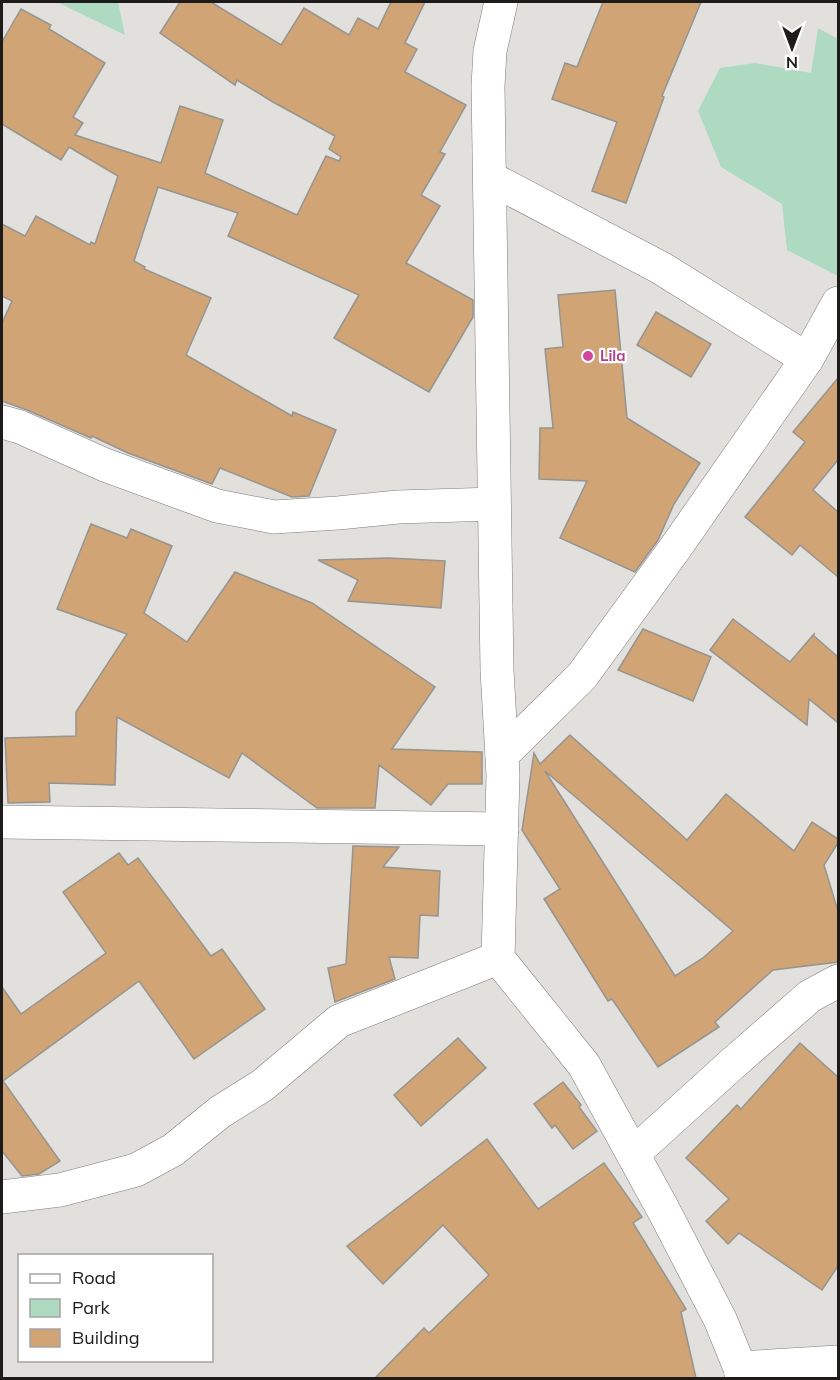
<svg xmlns="http://www.w3.org/2000/svg" width="840" height="1380" viewBox="0 0 840 1380" font-family="Mulish,sans-serif">
<style>
.green{fill:#addac0}
.building{fill:#d0a474;stroke:#969491;stroke-width:1.5;fill-rule:evenodd}
.lines{fill:none;stroke-linecap:round;stroke-linejoin:round}
.minor-casing{stroke:#7e7c79;stroke-width:34}
.minor{stroke:#fff;stroke-width:33}
.hotel-dot{fill:#d1479c;stroke:#fff;stroke-width:2}
.labels{text-anchor:middle;stroke-width:4.5;stroke-linejoin:round;paint-order:stroke}
.hotel-label{font-size:15px;font-weight:bold;fill:#b23c85;stroke:#fff;text-anchor:start}
</style>
<rect width="100%" height="100%" fill="#e2e0dc"/>
<g class="green">
<polygon points="57,2 118,2 125,35"/>
<polygon points="818,28 838,39 838,276 787,250 782,204 721,167 698,111 720,68 755,63 811,73"/>
</g>
<g class="building">
<polygon points="180,2 211,2 281,45 304,8 349,35 358,18 378,29 391,2 425,2 405,43 417,49 405,72 466,105 440,152 445,154 421,195 440,206 406,263 473,300 473,317 429,392 334,338 359,295 228,236 238,213 158,187 134,261 145,267 144,269 211,298 186,355 292,416 293,412 336,430 309,496 292,497 220,468 212,484 128,453 92,436 91,438 27,410 2,401 2,323 12,301 2,296 2,224 25,236 36,216 90,245 91,242 95,244 118,176 69,147 61,160 2,124 2,42 21,9 51,25 49,29 105,63 73,117 83,123 75,135 161,163 180,106 223,120 205,173 297,215 326,156 339,161 341,157 329,149 335,136 273,102 237,80 235,85 160,33"/>
<polygon points="603,2 701,2 662,96 664,97 626,203 592,191 617,122 552,99 565,63 577,67"/>
<polygon points="615,290 627,418 700,463 674,504 658,540 635,572 560,538 587,481 539,479 540,428 553,428 545,349 563,347 558,295"/>
<polygon points="656,312 711,344 691,377 637,345"/>
<polygon points="838,378 838,460 813,490 838,512 838,577 800,545 792,555 745,517 805,442 793,432"/>
<polygon points="91,524 127,538 131,529 172,546 144,613 187,642 235,572 312,603 435,687 392,749 482,752 482,784 448,784 431,805 379,765 375,808 317,808 242,753 229,778 117,717 115,785 49,783 50,802 8,803 5,738 76,736 76,712 127,634 57,609"/>
<polygon points="389,558 445,561 441,608 348,601 358,580 318,560"/>
<polygon points="733,619 790,662 814,634 814,636 838,657 838,723 809,699 807,725 710,650"/>
<polygon points="643,629 711,657 693,701 618,670"/>
<path d="M 570,735 L 687,840 L 726,794 L 794,851 L 812,822 L 838,839 L 838,843 L 824,865 L 838,911 L 838,962 L 773,970 L 715,1022 L 719,1027 L 658,1067 L 612,999 L 608,1001 L 544,899 L 560,889 L 522,830 L 534,753 L 540,764 ZM 545,771 L 733,931 L 703,958 L 675,976 Z"/>
<polygon points="353,846 399,847 383,867 440,871 438,916 420,915 418,958 389,957 395,979 335,1002 328,968 346,964"/>
<polygon points="119,853 128,865 138,858 211,956 222,949 265,1009 194,1059 139,981 3,1081 60,1161 39,1174 22,1176 2,1151 2,987 21,1014 106,953 63,892"/>
<polygon points="458,1038 486,1068 421,1126 394,1095"/>
<polygon points="800,1043 838,1077 838,1266 822,1290 739,1233 728,1244 706,1221 729,1199 686,1158 737,1105 741,1109"/>
<polygon points="563,1082 581,1105 579,1107 597,1131 573,1149 555,1125 552,1128 534,1104"/>
<polygon points="487,1139 538,1209 604,1163 642,1217 633,1223 686,1309 681,1312 696,1378 375,1378 424,1328 429,1333 489,1275 443,1225 383,1284 347,1246"/>
</g>
<g class="lines">
<g class="minor-casing">
<g id="minor">
<polyline points="501,2 490,51 488,86 497,670 503,775 498,958 584,1065 664,1211 720,1319 740,1368 742,1378"/>
<polyline points="490,178 661,268 807,359"/>
<polyline points="2,422 20,427 105,465 217,506 274,517 338,513 398,507 494,504"/>
<polyline points="502,755 582,676 676,547 807,359 838,303"/>
<polyline points="3,822 502,829"/>
<polyline points="633,1154 731,1065 810,996 838,981"/>
<polyline points="2,1197 60,1190 136,1170 173,1150 220,1112 263,1085 339,1021 498,958"/>
<polyline points="740,1368 838,1362"/>
</g>
</g>
<use href="#minor" class="minor"/>
</g>
<circle class="hotel-dot" cx="588" cy="356" r="6"/>
<g class="labels">
<g class="hotel-label">
<text x="600" y="361">Lila</text>
</g>
</g>
<rect width="840" height="1380" fill="none" stroke="#1d1c1b" stroke-width="6"/>
<rect x="18" y="1254" width="195" height="108" fill="#ffffff" stroke="#a5a4a4" stroke-width="1.5"/>
<rect x="30" y="1274" width="30" height="9" fill="#ffffff" stroke="#a5a4a4" stroke-width="1.5"/>
<text x="72" y="1284" font-size="18" fill="#1d1c1b">Road</text>
<rect x="30" y="1299" width="30" height="18" fill="#addac0" stroke="#a5a4a4" stroke-width="1.5"/>
<text x="72" y="1314" font-size="18" fill="#1d1c1b">Park</text>
<rect x="30" y="1329" width="30" height="18" fill="#d0a474" stroke="#a5a4a4" stroke-width="1.5"/>
<text x="72" y="1344" font-size="18" fill="#1d1c1b">Building</text>
<g transform="translate(792 48) rotate(180)" stroke="#ffffff" stroke-width="4.5" paint-order="stroke">
<path d="M0-4.5L10 22L0 15L-10 22Z" fill="#1d1c1b"/>
<text y="-9" font-size="16" font-weight="bold" text-anchor="middle" fill="#1d1c1b">N</text>
</g>
</svg>
